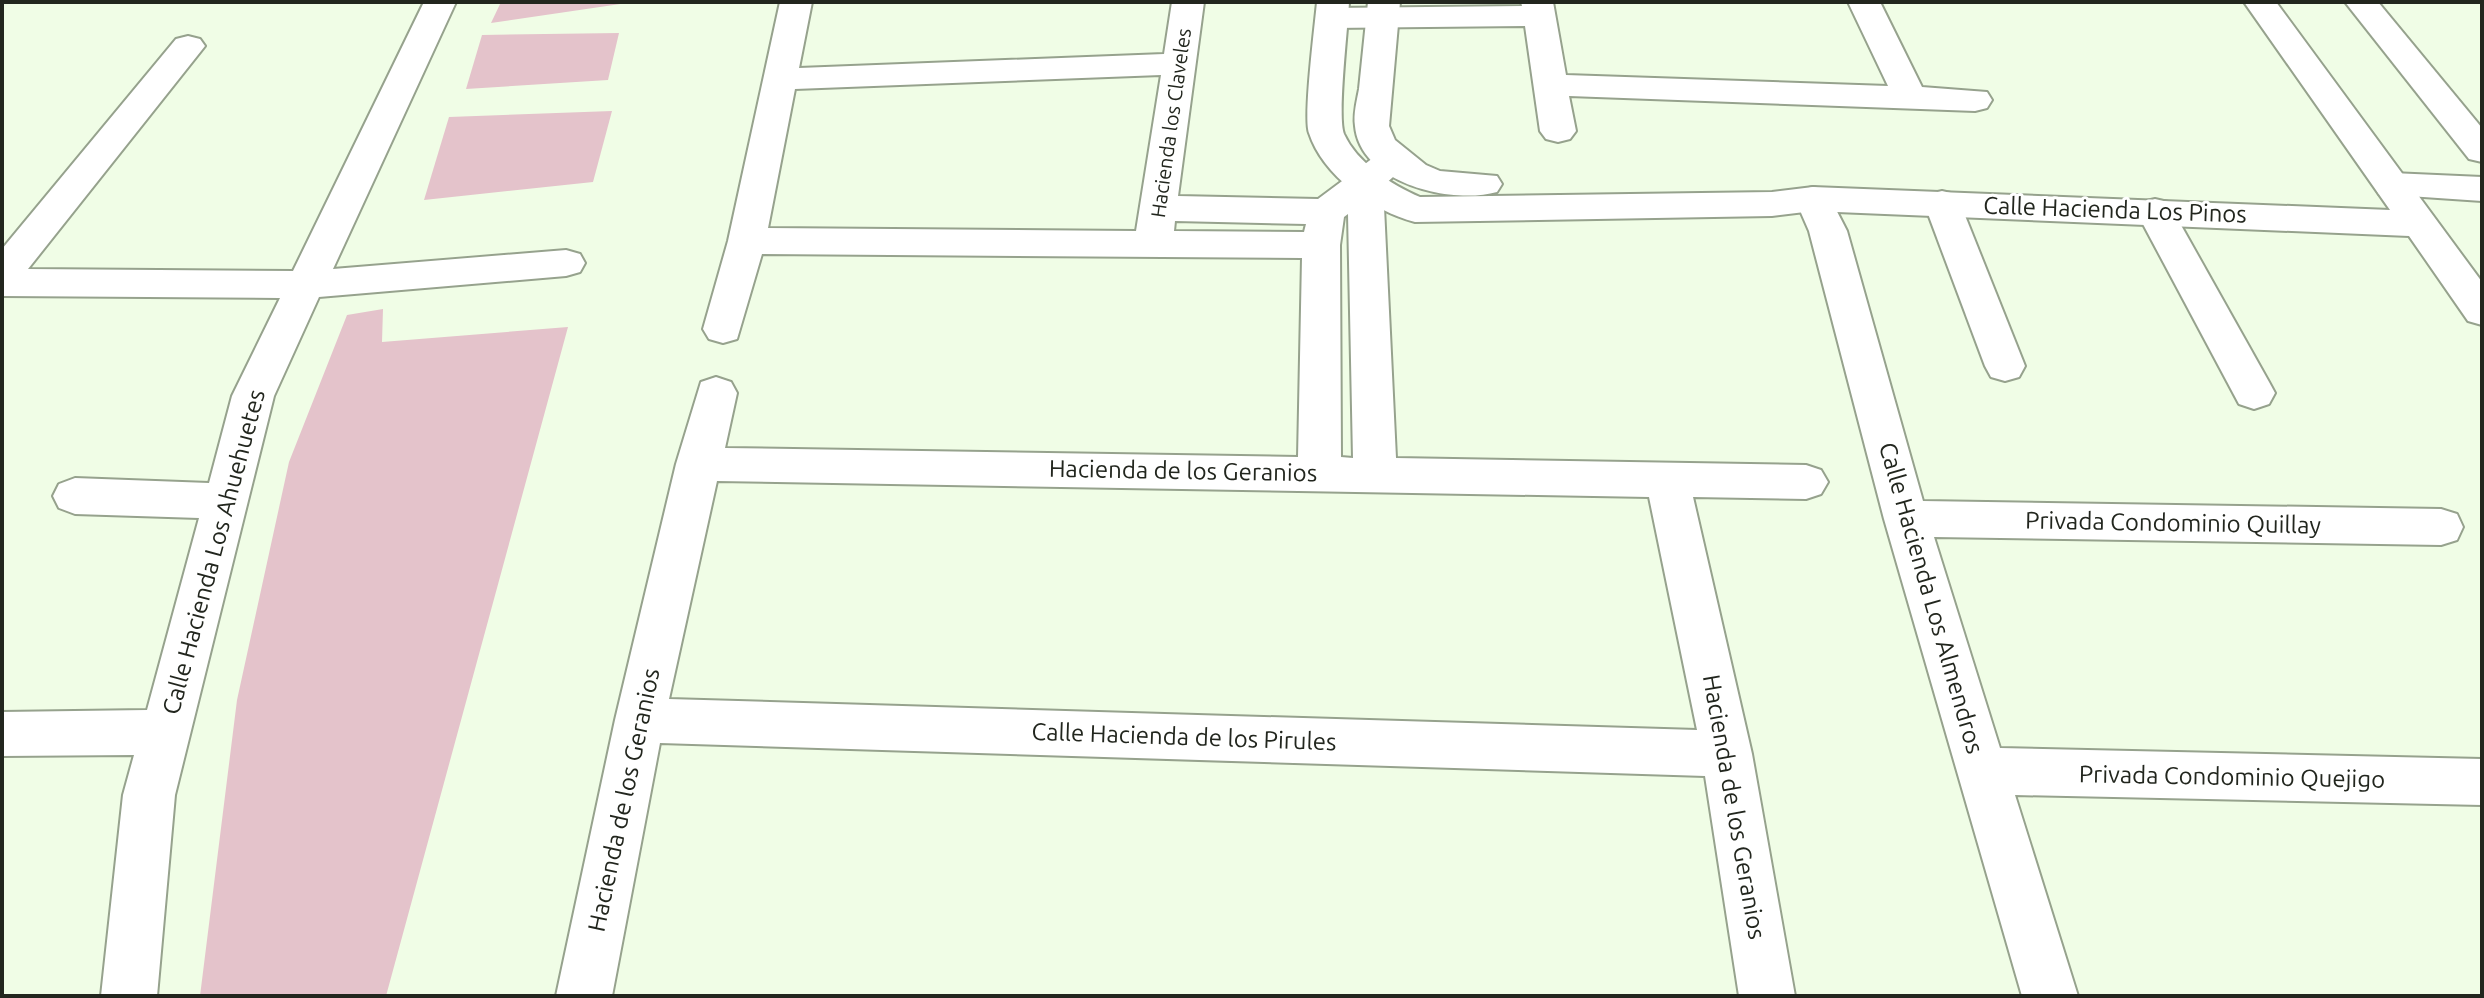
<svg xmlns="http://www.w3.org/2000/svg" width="2484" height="998" viewBox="0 0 2484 998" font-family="Ubuntu,sans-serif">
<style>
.green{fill:#e4c3cb}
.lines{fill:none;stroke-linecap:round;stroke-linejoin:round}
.street-casing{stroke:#96a28d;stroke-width:4}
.secondary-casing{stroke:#96a28d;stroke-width:4}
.street{fill:#fff;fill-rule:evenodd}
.secondary{fill:#fff;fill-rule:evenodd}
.labels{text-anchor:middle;stroke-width:6;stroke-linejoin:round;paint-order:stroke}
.far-street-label{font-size:20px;fill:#22261e;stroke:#fff}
.street-label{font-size:24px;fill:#22261e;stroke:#fff}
</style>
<rect width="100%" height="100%" fill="#f0fde6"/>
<g class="green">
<polygon points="501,2 634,2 491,23"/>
<polygon points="619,33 608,80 466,89 482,35"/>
<polygon points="612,111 593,182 424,200 449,117"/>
<polygon points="383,309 382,342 568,327 386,996 200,996 237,700 289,462 347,315"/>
</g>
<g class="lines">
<g class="street-casing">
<g id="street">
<polygon points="424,2 456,2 333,269 566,250 580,254 585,263 580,272 566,276 319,297 274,396 175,795 157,996 101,996 123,795 134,755 2,756 2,712 147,710 199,518 75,514 59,508 53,496 59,484 75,478 209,483 232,396 280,298 2,296 2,249 176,39 188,36 200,39 205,46 28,269 293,271"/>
<path d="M 780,2 L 812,2 L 799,68 L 1164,54 L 1172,2 L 1204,2 L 1178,196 L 1318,199 L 1381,152 L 1394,148 L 1407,152 L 1412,160 L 1383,186 L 1396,458 L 1806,465 L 1821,470 L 1828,482 L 1821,494 L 1806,499 L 1693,497 L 1752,754 L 1795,996 L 1739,996 L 1705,776 L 660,743 L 612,996 L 556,996 L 615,720 L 676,464 L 701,382 L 716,377 L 731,382 L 737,393 L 725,448 L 1298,457 L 1302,258 L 762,254 L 737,339 L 723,343 L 709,339 L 703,329 L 728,241 ZM 1161,75 L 1136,231 L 768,228 L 795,89 ZM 1348,214 L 1353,458 L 1341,457 L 1340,245 L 1344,217 ZM 1175,221 L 1306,224 L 1304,232 L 1174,231 ZM 717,481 L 1649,497 L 1697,730 L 669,699 Z"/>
<polygon points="1521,2 1553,2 1566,75 1888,86 1848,2 1880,2 1922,87 1987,92 1992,100 1987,108 1975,111 1569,96 1576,131 1570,139 1558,142 1546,139 1540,131 1525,26 1332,28 1321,25 1316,18 1321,11 1332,8 1522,6"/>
<polygon points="2345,2 2378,2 2482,128 2482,162 2469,159"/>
<polygon points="2392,173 2482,177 2482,201 2379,194 2374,185 2379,176"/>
<polygon points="1813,187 1826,190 1847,231 1923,501 2441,509 2457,514 2463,527 2457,540 2441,545 1934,537 2000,748 2482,759 2482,805 2015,795 2078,996 2022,996 1884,519 1809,231 1795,199 1800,190"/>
<polygon points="1942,191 1955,194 1960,203 2025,366 2019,377 2005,381 1991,377 1985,366 1924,203 1929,194"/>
<polygon points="2155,199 2168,202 2269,382 2275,393 2269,404 2254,409 2239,404 2136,211 2142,202"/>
</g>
</g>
<g class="secondary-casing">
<g id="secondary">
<path d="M 1317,2 L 1349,2 C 1348,26 1337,117 1344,134 C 1357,163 1392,185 1420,197 L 1772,192 L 1813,187 L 2390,210 L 2244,2 L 2276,2 L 2482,282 L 2482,325 L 2468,321 L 2409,236 L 1813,211 L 1772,216 L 1415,222 C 1373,211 1323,176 1309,133 C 1303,118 1315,24 1317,2 Z"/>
<path d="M 1368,2 L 1400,2 L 1389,126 L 1395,140 L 1426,165 L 1440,171 L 1497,176 L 1502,184 L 1497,192 C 1451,205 1360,183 1355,126 C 1353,114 1357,100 1359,89 C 1362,60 1365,31 1368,2 Z"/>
</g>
</g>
<use href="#street" class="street"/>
<use href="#secondary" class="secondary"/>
</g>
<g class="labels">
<g class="far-street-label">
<text transform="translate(1171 123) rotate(-82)" y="7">Hacienda los Claveles</text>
</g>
<g class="street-label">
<text transform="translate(2115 210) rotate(2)" y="8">Calle Hacienda Los Pinos</text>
<text transform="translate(1183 471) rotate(1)" y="8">Hacienda de los Geranios</text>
<text transform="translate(2173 523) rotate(1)" y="8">Privada Condominio Quillay</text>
<text transform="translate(214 552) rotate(-75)" y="8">Calle Hacienda Los Ahuehuetes</text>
<text transform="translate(1931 598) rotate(74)" y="8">Calle Hacienda Los Almendros</text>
<text transform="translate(1184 737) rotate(2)" y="8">Calle Hacienda de los Pirules</text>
<text transform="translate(2232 777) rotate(1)" y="8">Privada Condominio Quejigo</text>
<text transform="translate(624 800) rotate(-78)" y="8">Hacienda de los Geranios</text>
<text transform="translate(1734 807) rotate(80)" y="8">Hacienda de los Geranios</text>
</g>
</g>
<rect width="2484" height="998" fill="none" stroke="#22261e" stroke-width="8"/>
</svg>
